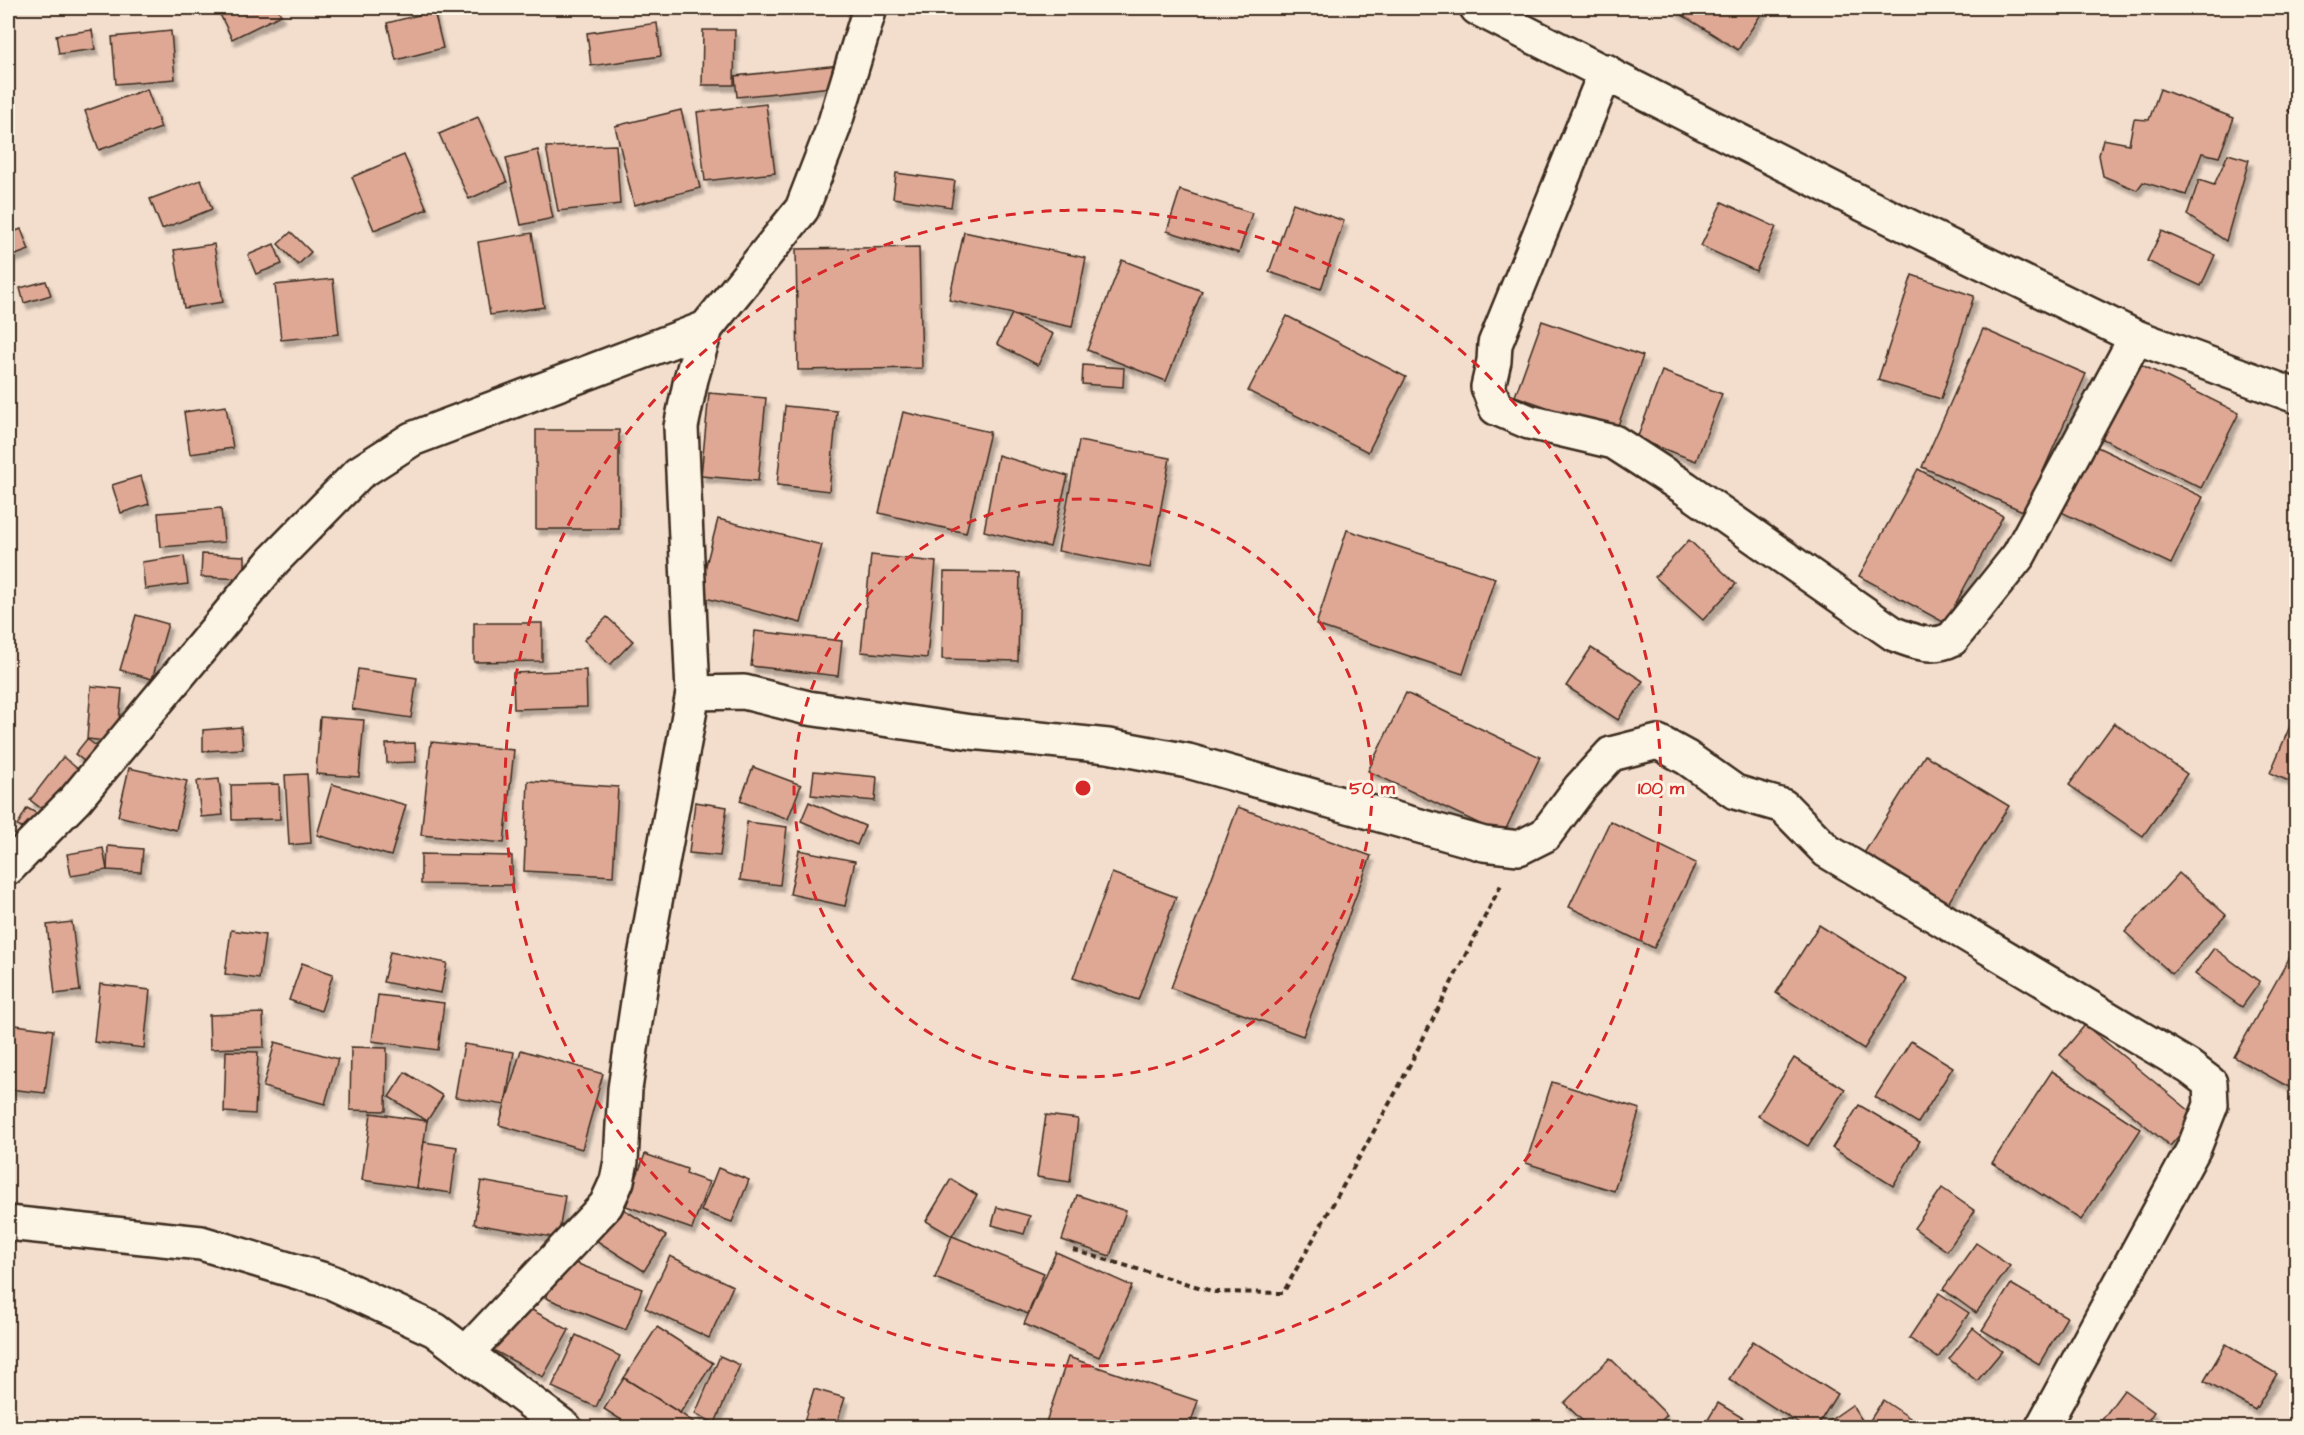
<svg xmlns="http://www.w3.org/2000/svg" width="2304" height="1435" viewBox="0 0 2304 1435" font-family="'Architects Daughter',sans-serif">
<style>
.building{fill:#dea895;stroke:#3b2a1e;stroke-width:1.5;filter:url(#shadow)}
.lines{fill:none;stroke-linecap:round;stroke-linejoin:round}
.minor-casing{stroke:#3b2a1e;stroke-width:38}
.secondary-casing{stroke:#3b2a1e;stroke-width:38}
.path{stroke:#3b2a1e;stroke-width:4;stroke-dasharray:6 4.5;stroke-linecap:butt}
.minor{stroke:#fcf5e5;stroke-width:33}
.secondary{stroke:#fcf5e5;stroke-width:33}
.ring{fill:none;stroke:#d62828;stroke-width:3;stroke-dasharray:10 8}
.centre{fill:#d62828;stroke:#fcf5e5;stroke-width:3}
.ring-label{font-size:18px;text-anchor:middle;font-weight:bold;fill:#d62828;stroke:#fcf5e5;stroke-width:6;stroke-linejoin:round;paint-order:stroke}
</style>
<defs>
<filter id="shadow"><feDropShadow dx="3.5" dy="6" stdDeviation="1.5" flood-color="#0004"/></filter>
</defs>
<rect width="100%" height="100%" fill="#f3decd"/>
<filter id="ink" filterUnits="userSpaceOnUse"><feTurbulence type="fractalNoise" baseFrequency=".0167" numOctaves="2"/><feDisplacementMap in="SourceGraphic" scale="12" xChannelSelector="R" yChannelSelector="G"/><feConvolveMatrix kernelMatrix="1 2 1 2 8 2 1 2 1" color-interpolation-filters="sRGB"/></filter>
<g filter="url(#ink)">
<g class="building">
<polygon points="217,8 277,8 281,15 232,39"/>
<polygon points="1671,8 1765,8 1738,50"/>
<polygon points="434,11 443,48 396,60 387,23"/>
<polygon points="657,23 661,56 591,66 587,33"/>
<polygon points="92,30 95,49 59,54 56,35"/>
<polygon points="703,30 735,30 734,85 702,85"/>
<polygon points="171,31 175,79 116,84 112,37"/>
<polygon points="839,65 841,86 737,97 735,76"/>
<polygon points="147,89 161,128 99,150 85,111"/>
<polygon points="2160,89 2234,118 2219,157 2202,153 2186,195 2143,182 2137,190 2103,176 2099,155 2103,139 2129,144 2134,119 2149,120"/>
<polygon points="2296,92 2296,115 2288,111"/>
<polygon points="766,104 775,173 705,181 697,112"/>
<polygon points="681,110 700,188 634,205 615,126"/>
<polygon points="478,117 507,182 469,199 439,134"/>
<polygon points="616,145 620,204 558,211 546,147"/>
<polygon points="538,150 553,218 521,225 506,158"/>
<polygon points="2228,154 2249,160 2226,241 2187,215 2199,180 2214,185"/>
<polygon points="404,155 427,209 374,230 352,177"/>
<polygon points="896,173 955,181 951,207 893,198"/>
<polygon points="201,180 212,209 162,229 150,199"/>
<polygon points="1180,190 1252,213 1239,253 1167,231"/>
<polygon points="1722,202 1776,227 1756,271 1701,246"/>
<polygon points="1293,203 1344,221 1321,289 1269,272"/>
<polygon points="21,229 29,250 13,256 8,241 8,234"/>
<polygon points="2162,231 2215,255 2201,286 2147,261"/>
<polygon points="291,232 311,252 298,265 278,244"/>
<polygon points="964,232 1086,258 1072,327 949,300"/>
<polygon points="532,233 544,307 490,315 478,242"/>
<polygon points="214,244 223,302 184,308 174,250"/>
<polygon points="274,244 282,264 256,274 248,255"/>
<polygon points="919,247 922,368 798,370 796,249"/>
<polygon points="1122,260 1202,291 1166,381 1087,350"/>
<polygon points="1912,275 1974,296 1941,399 1878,380"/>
<polygon points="333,279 339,334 281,340 275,285"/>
<polygon points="46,281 51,295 24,303 20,288"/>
<polygon points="1012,314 1053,334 1038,365 997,344"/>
<polygon points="1287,316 1406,377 1368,452 1248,391"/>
<polygon points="1542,321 1643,356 1616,431 1515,396"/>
<polygon points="1983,329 2086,374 2025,512 1922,467"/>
<polygon points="2132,360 2239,413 2201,488 2095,435"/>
<polygon points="1083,365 1124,368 1123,387 1082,384"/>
<polygon points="1662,371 1722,394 1696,461 1637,439"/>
<polygon points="709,393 766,398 758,481 701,476"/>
<polygon points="226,406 233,448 190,454 184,412"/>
<polygon points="785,406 837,411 829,491 777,485"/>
<polygon points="903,412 990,432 966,533 879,513"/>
<rect x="536" y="430" width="83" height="99"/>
<polygon points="1079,441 1170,458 1150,568 1058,551"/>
<polygon points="2091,444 2203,497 2171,564 2059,511"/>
<polygon points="998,455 1068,476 1050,547 984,531"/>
<polygon points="1918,469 2003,516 1945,623 1859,576"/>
<polygon points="141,476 149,504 121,513 112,485"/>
<polygon points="221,508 224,542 161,547 158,513"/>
<polygon points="718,519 822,545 801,623 698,596"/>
<polygon points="1347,530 1495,578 1463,674 1316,625"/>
<polygon points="1689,540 1736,584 1703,620 1655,577"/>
<polygon points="202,554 245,556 245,579 201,577"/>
<polygon points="871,555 936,562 927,658 861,652"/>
<polygon points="184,556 188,584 145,589 142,562"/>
<polygon points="944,572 1020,573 1018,661 942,659"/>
<polygon points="136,615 168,624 152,679 120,670"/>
<polygon points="607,617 633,641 610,665 584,640"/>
<polygon points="474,623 542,623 542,661 474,662"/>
<polygon points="755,631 842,641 838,676 751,666"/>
<polygon points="1591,648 1643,681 1618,720 1566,686"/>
<polygon points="358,669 417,678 411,718 352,709"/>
<polygon points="586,670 587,707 514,709 513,673"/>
<polygon points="91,686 122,689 117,742 87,739"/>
<polygon points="1406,693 1540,757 1503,835 1368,771"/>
<polygon points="2296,712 2296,784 2270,773"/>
<polygon points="320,717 364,720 359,777 316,774"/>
<polygon points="2114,723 2187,774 2143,836 2069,785"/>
<polygon points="241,727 243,749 203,751 203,730"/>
<polygon points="87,739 104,752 92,767 75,754"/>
<polygon points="431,742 514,750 504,843 421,835"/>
<polygon points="415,743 416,762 387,763 386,744"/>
<polygon points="1925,755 2009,806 1945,908 1861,858"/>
<polygon points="63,757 83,773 50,815 30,800"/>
<polygon points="753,767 801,785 788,819 740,801"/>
<polygon points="129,768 187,781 176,830 118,816"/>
<polygon points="814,771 877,777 875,801 811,795"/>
<polygon points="307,774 311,843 289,845 285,775"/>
<polygon points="219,779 223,815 201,817 197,781"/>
<polygon points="528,781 618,787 613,876 524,871"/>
<polygon points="279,784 280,819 232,820 231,785"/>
<polygon points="332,784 406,805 391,856 317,835"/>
<polygon points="695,802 727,807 720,856 689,853"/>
<polygon points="809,802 865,826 857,845 801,821"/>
<polygon points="1238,807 1371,856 1303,1036 1171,988"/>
<polygon points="27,808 40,815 31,832 17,826"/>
<polygon points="1610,821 1696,863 1654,948 1569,907"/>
<polygon points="747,822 787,827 780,885 740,880"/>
<polygon points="108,846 143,849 141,872 107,870"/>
<polygon points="103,848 107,870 71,876 67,854"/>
<polygon points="799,850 855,861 845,906 790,894"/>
<polygon points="421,854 512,856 512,885 421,884"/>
<polygon points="1112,873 1176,897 1138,1000 1073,978"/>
<polygon points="2179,873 2226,915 2172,974 2125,932"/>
<polygon points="72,922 80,991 55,994 47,925"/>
<polygon points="1819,925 1907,980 1864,1049 1776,993"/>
<polygon points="231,930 265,935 259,979 225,974"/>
<polygon points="2214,948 2260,982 2242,1007 2195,974"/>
<polygon points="390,952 447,963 441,993 383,982"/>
<polygon points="2292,953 2296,956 2296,1091 2234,1057"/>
<polygon points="302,963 333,974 321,1011 289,1000"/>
<polygon points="100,984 150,990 144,1048 94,1042"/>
<polygon points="378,995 444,1003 438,1050 372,1041"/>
<polygon points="263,1013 264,1047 210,1049 209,1015"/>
<polygon points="8,1024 53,1030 45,1093 8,1089"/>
<polygon points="2085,1025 2196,1116 2170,1146 2060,1055"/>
<polygon points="1911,1041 1953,1067 1918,1123 1875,1097"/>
<polygon points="275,1042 338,1059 325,1104 263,1087"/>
<polygon points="464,1044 514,1052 505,1105 455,1097"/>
<polygon points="351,1047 387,1048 386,1111 350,1110"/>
<polygon points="521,1050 603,1074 582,1149 499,1125"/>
<polygon points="226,1051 258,1052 255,1114 224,1112"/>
<polygon points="1794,1058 1845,1089 1808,1146 1758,1116"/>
<polygon points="2052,1071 2141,1129 2081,1220 1992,1163"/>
<polygon points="405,1072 443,1096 427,1121 389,1097"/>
<polygon points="1552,1082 1640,1109 1614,1191 1526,1163"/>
<polygon points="1859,1105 1920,1141 1893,1186 1832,1148"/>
<polygon points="371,1113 427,1121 417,1188 362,1180"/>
<polygon points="1046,1115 1078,1119 1070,1182 1037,1177"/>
<polygon points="424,1142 457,1147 451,1193 417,1188"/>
<polygon points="645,1154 687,1169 686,1174 709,1182 692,1229 626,1206"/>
<polygon points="718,1168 749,1180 732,1222 701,1211"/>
<polygon points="951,1179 977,1195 952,1236 926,1221"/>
<polygon points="481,1181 565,1196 558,1238 474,1224"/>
<polygon points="1942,1188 1975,1211 1947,1251 1914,1228"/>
<polygon points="1077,1195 1126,1211 1110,1256 1062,1240"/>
<polygon points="617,1205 666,1236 644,1271 594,1239"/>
<polygon points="997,1207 1030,1216 1024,1234 992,1225"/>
<polygon points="952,1236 1044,1273 1028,1314 935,1278"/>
<polygon points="1976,1243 2010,1266 1976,1313 1943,1289"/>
<polygon points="1056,1252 1132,1286 1099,1357 1024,1324"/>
<polygon points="670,1256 733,1286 709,1338 645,1308"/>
<polygon points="563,1258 642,1289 626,1330 546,1298"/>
<polygon points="2011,1284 2067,1317 2039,1364 1982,1330"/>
<polygon points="1939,1293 1969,1313 1938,1358 1909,1338"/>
<polygon points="519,1303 569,1330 543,1377 493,1350"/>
<polygon points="657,1327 713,1363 680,1413 624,1378"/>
<polygon points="1973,1328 2002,1351 1977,1381 1949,1359"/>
<polygon points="576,1335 620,1356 596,1407 552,1387"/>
<polygon points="1753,1341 1837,1394 1816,1428 1806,1428 1729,1379"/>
<polygon points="2226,1344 2277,1374 2255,1410 2204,1381"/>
<polygon points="720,1356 740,1365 715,1423 695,1414"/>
<polygon points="1068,1357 1198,1401 1189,1428 1044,1428"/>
<polygon points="1610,1358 1667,1415 1654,1428 1590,1428 1564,1403"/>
<polygon points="624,1378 680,1413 702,1428 634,1428 604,1409"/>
<polygon points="814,1389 845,1398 835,1428 802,1428"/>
<polygon points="2124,1390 2154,1412 2143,1428 2096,1428"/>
<polygon points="1883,1400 1922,1426 1921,1428 1865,1428"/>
<polygon points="1718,1403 1759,1428 1703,1428"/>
<polygon points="1852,1405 1866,1426 1863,1428 1819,1428"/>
</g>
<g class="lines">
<g class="minor-casing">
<g id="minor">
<polyline points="870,8 833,129 802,209 706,328 691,379 681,427 693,693 744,692 808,708 971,732 1108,746 1188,761 1484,844 1519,848 1545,835 1580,788 1611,754 1658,742 1687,758 1735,792 1783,806 1827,851 2189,1067 2210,1083 2211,1105 2194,1148 2042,1428"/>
<path d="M 1606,71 L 1495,344 L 1494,361 L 1488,387 L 1496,408 L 1529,422 L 1614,442 L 1685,488 L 1894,634 C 1914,642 1932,649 1952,639 L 2019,555 L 2136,337"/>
<polyline points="8,868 75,800 274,560 359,473 412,439 706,328"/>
<polyline points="8,1223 201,1243 331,1282 435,1330 565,1428"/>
<polyline points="466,1353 606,1205 617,1181 621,1161 625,1089 644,962 693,693"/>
</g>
</g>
<g class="secondary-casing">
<polyline id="secondary" points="1477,8 1867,206 2136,337 2296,396"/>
</g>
<polyline class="path" points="1073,1250 1215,1292 1283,1293 1397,1090 1502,883"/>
<use href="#minor" class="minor"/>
<use href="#secondary" class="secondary"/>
</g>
</g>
<g class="ring">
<circle cx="1083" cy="788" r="289"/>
<circle cx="1083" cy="788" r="578"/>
</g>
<circle cx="1083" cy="788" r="9" class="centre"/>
<g class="ring-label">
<text x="1372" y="794">50 m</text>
<text x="1661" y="794">100 m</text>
</g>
<rect width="2304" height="1435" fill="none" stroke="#fcf5e5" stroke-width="30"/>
<rect x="15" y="15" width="2274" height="1405" fill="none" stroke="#3b2a1e" stroke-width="2" filter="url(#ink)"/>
</svg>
